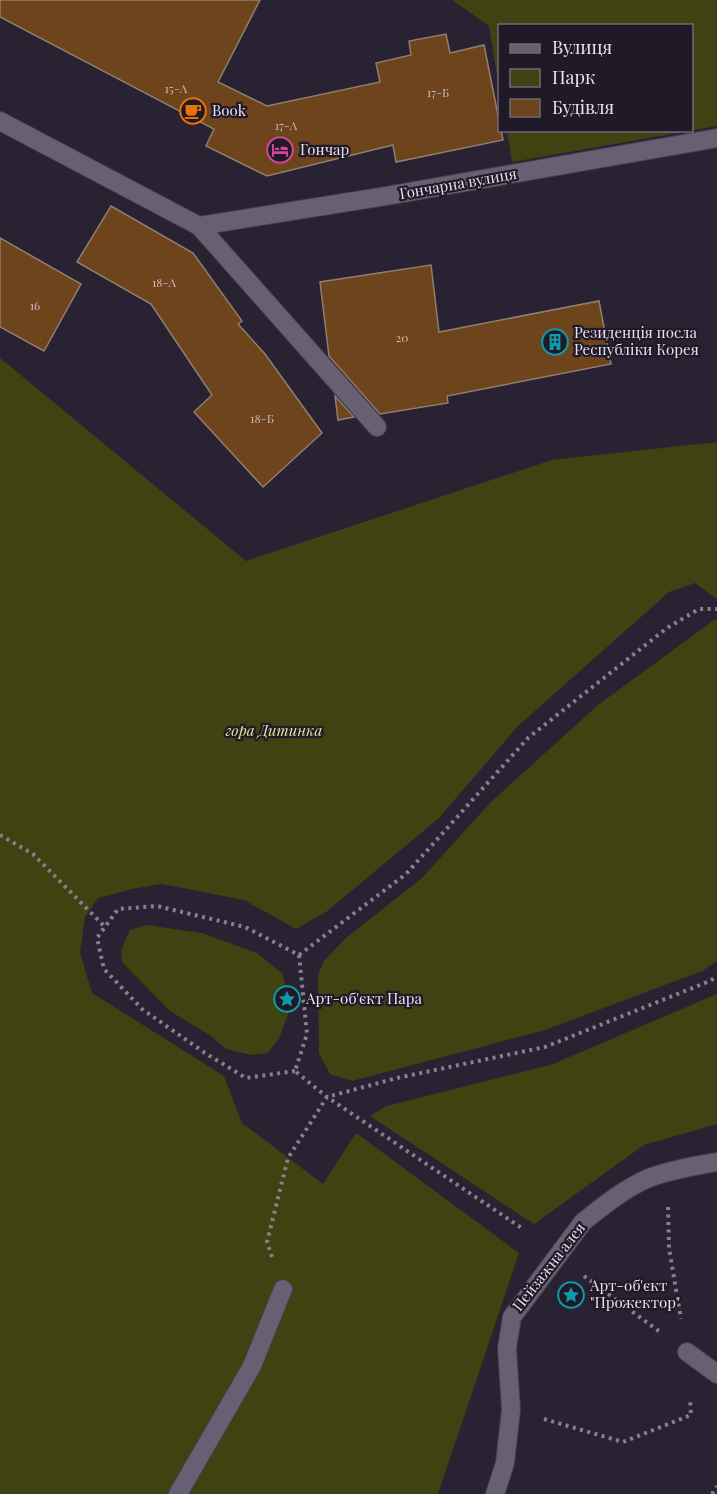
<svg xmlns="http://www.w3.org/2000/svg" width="717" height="1494" viewBox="0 0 717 1494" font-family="'Playfair Display',serif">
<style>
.green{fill:#3f4312}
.building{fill:#6d441c;stroke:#907e6f;stroke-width:1.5}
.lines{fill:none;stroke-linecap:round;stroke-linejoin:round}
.lane-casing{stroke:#453e4c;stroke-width:20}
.street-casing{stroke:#453e4c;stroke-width:20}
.path{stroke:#87818e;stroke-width:4;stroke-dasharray:3 4.5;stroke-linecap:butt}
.lane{stroke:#685f72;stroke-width:18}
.street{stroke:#685f72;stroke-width:18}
.street-bridge-casing{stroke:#453e4c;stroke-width:20;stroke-linecap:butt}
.street-bridge{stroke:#685f72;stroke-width:18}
.labels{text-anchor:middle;stroke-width:4.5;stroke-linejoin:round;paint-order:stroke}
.number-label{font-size:12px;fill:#c8bab8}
.poi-label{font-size:15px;fill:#e6e1ec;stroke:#201928;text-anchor:start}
.street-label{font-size:15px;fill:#e6e1ec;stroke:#201928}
.park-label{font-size:15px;font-style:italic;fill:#dfe993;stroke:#201928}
</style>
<rect width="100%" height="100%" fill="#292232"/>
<g class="green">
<polygon points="452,0 717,0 717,126 512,162 507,131 692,130 692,26 500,26 499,88 489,26"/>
<polygon points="0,358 246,561 552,460 717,442 717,599 695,583 669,592 518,726 439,818 326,912 296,929 244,900 162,884 132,889 98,898 85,917 80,953 92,993 224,1076 242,1123 323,1184 356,1133 519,1253 438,1494 0,1494"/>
<polygon points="714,620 717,620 717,961 702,971 545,1030 352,1081 330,1074 319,1053 318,975 324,961 347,937 421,879 491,802 598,705"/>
<polygon points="146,925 202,933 257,953 283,974 289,1012 279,1039 267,1053 252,1055 226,1049 211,1036 170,1011 122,962 121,950 130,930"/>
<polygon points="717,994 717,1124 644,1145 534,1224 370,1116 387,1106 553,1064"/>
</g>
<g class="building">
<polygon points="0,0 260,0 218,82 267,106 380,82 376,63 411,55 409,41 446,34 450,53 484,45 503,140 396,162 393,145 267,176 206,146 214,129 0,17"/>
<polygon points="111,206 193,253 242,321 238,324 265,354 322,433 263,487 194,412 212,395 151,304 77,262"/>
<polygon points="0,238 81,284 44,351 0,327"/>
<polygon points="431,265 439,332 599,301 611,364 447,396 448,403 380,414 329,356 320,282"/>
<polygon points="335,396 354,417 338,420"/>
</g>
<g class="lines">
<g class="lane-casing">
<g id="lane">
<polyline points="687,1352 717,1374"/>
<polyline points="178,1494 252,1366 283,1289"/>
</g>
</g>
<g class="street-casing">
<g id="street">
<polyline points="0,121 199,226 386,196 717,138"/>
<polyline points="199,226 377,427"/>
<path d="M 583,1222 C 603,1206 625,1188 649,1178 C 670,1170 694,1166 717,1162"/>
<polyline points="495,1494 505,1463 511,1410 507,1348 512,1317"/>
</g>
</g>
<g class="path">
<polyline points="0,835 33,854 105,927"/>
<polyline points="299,955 406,874 528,738 667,628 699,609 717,609"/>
<polyline points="295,1071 246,1078 205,1053 142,1009 104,969 97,938 118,909 157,906 245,927 299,955 307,1034 295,1071 327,1097 523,1229"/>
<polyline points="668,1207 669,1248 681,1319"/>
<polyline points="272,1257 267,1242 288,1158 327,1097 397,1078 545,1047 710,981 717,976"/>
<polyline points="584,1276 660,1332"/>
<polyline points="544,1419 623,1442 691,1415 690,1398"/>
<polyline points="712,1494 717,1486"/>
</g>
<use href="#lane" class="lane"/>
<use href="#street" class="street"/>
<g class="street-bridge-casing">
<polyline id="street-bridge" points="512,1317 583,1222"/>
</g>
<use href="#street-bridge" class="street-bridge"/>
</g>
<defs>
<g id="cafe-ring" transform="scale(1.35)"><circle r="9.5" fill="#201928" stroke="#e8710a" stroke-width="1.5"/><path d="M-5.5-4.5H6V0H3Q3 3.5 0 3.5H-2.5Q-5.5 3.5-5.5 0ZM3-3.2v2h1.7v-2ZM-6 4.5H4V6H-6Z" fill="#e8710a"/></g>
<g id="hotel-ring" transform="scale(1.35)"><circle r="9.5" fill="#201928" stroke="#d1479c" stroke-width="1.5"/><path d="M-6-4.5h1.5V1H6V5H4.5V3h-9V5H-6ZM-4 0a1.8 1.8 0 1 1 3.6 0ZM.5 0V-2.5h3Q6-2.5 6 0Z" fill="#d1479c"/></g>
<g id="building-ring" transform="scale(1.35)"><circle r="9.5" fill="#201928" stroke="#0f9aa8" stroke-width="1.5"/><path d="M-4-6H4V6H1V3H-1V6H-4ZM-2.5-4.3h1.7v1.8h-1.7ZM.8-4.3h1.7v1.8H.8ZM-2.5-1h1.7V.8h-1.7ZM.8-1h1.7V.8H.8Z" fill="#0f9aa8"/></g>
<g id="sight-ring" transform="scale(1.35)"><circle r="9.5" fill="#201928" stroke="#0f9aa8" stroke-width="1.5"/><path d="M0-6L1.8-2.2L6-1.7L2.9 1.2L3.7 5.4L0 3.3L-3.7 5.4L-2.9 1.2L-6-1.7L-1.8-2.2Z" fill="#0f9aa8"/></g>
</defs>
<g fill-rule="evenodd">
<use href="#cafe-ring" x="193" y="111"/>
<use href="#hotel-ring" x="280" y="150"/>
<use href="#building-ring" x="555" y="342"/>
<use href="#sight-ring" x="287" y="999"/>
<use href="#sight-ring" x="571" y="1295"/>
</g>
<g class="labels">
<g class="number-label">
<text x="176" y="93">15-А</text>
<text x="438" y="97">17-Б</text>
<text x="286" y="130">17-А</text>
<text x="164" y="287">18-А</text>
<text x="35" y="310">16</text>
<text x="402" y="342">20</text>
<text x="262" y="423">18-Б</text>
</g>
<g class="poi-label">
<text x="212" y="116">Book</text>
<text x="300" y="155">Гончар</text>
<text x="574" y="338">Резиденція посла<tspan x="574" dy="17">Республіки Корея</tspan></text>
<text x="306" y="1004">Арт-об'єкт Пара</text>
<text x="590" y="1291">Арт-об'єкт<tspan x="590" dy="17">"Прожектор"</tspan></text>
</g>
<g class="street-label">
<text transform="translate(458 184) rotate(-10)" y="5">Гончарна вулиця</text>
<text transform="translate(549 1267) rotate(-52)" y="5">Пейзажна алея</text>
</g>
<g class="park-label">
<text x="274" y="736">гора Дитинка</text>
</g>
</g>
<rect x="498" y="24" width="195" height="108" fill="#201928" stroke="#6f6976" stroke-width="1.5"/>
<rect x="510" y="44" width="30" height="9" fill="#685f72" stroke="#6f6976" stroke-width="1.5"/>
<text x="552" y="54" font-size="18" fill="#e6e1ec">Вулиця</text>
<rect x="510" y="69" width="30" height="18" fill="#3f4312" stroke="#6f6976" stroke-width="1.5"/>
<text x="552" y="84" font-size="18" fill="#e6e1ec">Парк</text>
<rect x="510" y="99" width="30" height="18" fill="#6d441c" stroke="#6f6976" stroke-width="1.5"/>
<text x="552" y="114" font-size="18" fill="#e6e1ec">Будівля</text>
</svg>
